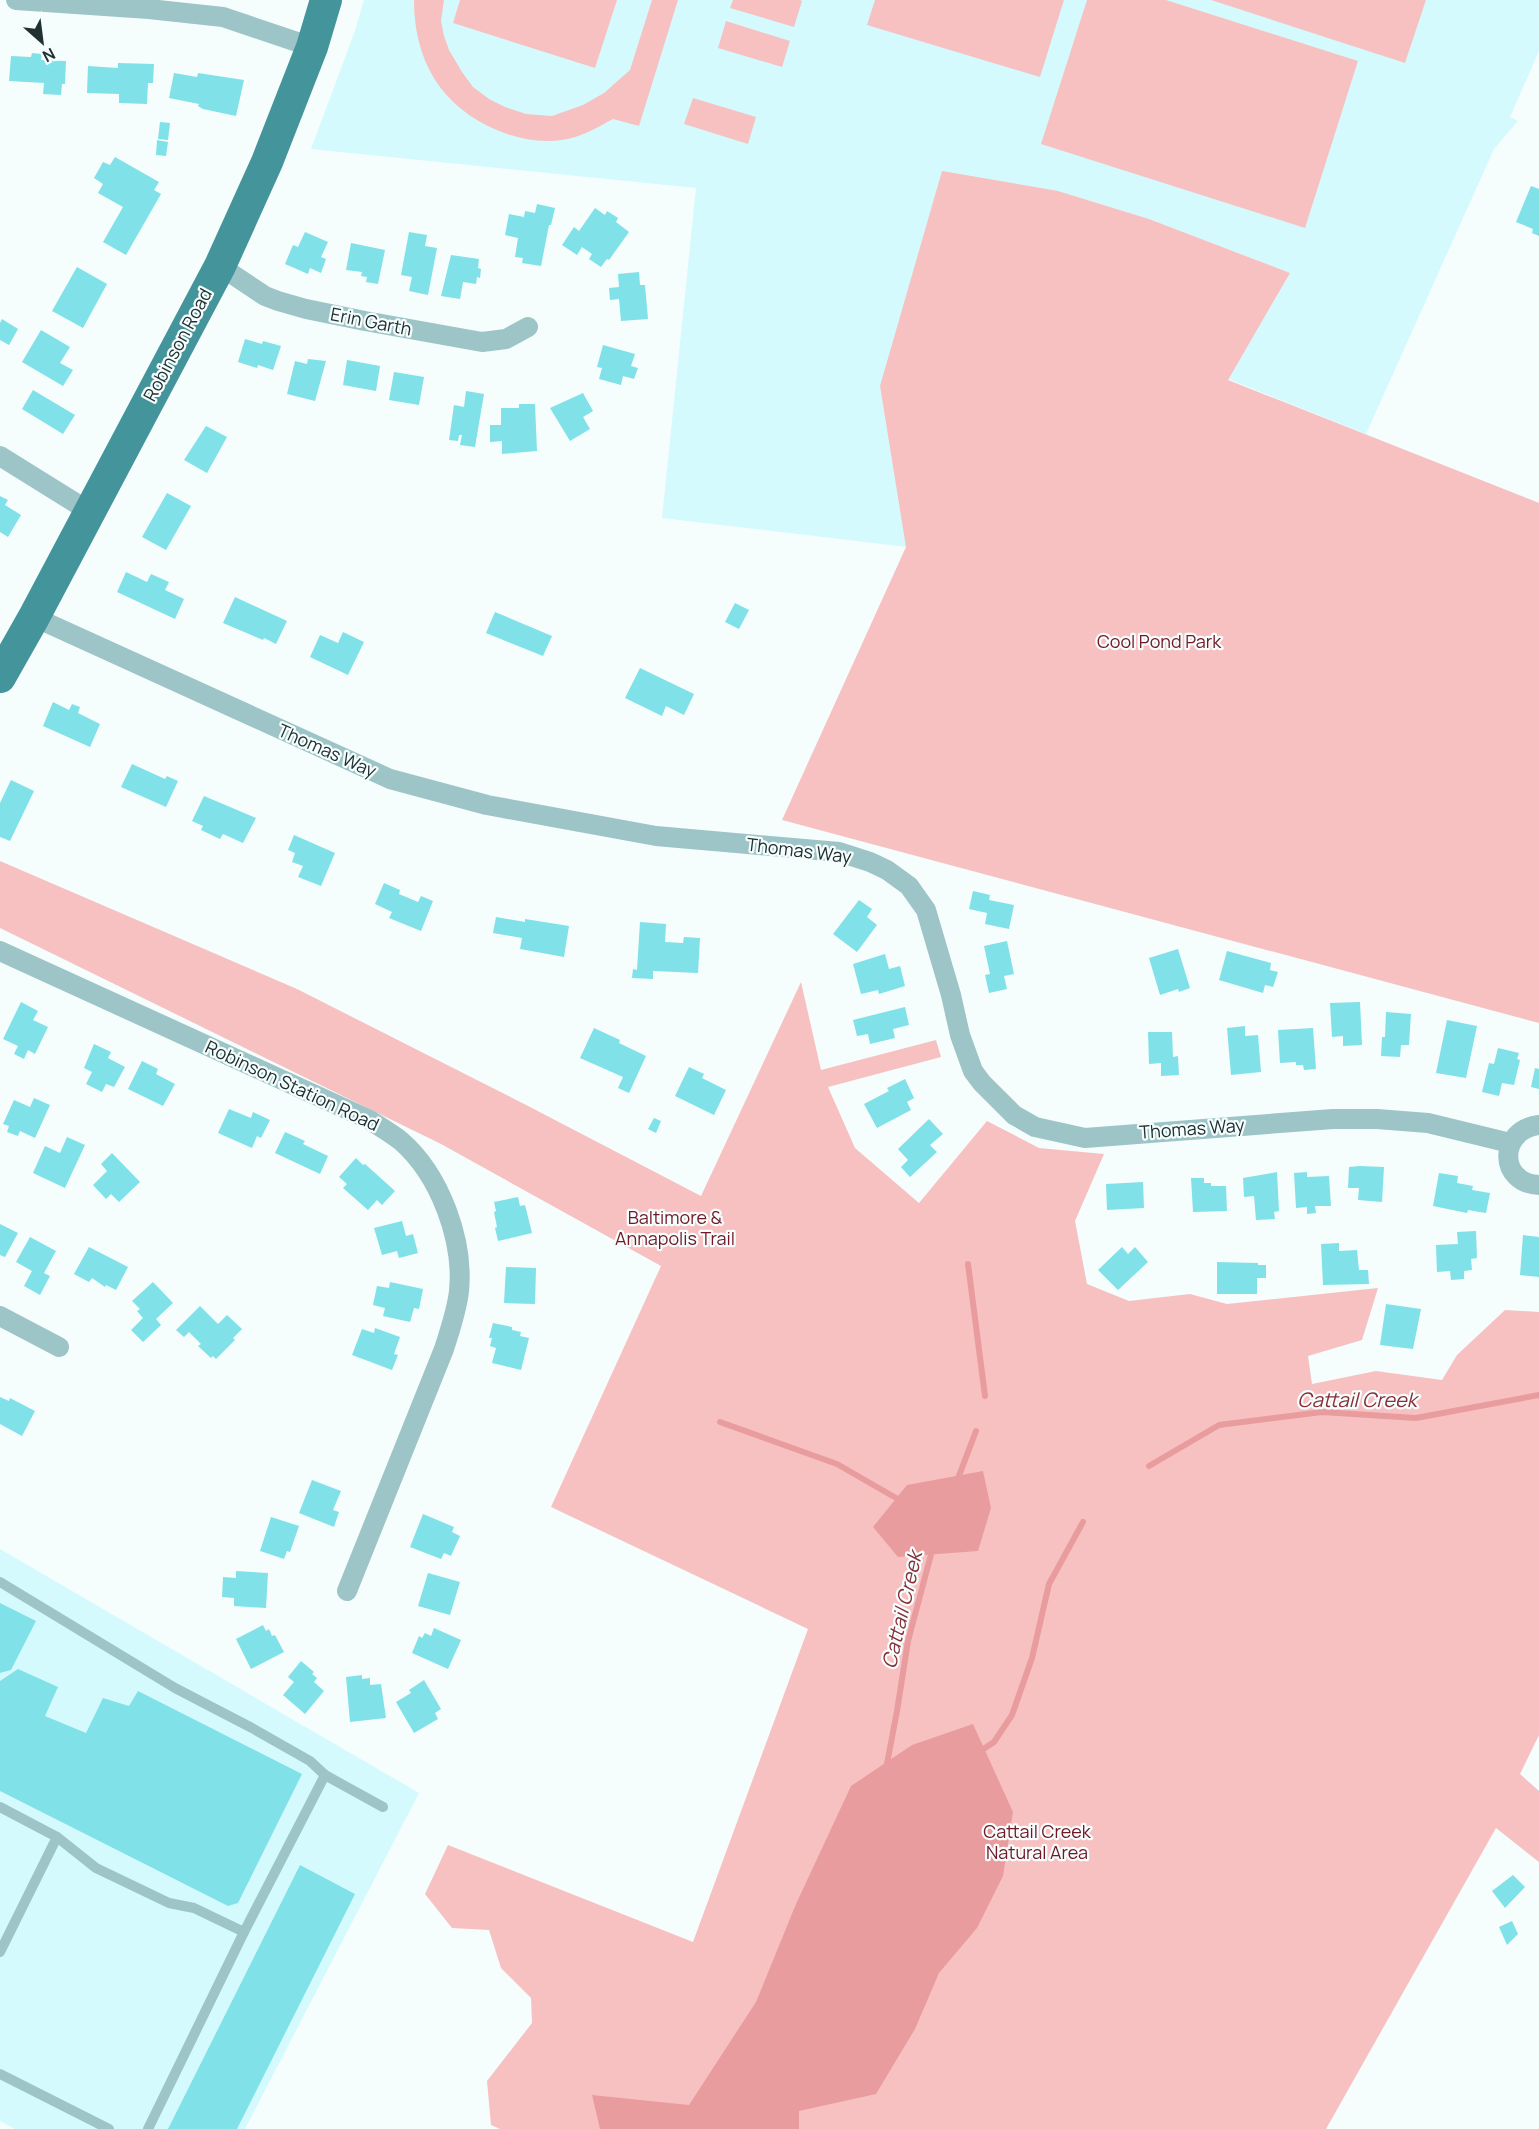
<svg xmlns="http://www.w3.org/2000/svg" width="1539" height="2129" viewBox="0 0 1539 2129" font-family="Manrope,sans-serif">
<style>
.built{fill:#d4fafe}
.green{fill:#f7c1c2}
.water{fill:#e99c9e}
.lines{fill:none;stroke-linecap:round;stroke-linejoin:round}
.stream{stroke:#e99c9e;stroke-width:6}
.building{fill:#80e1e9}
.lane{stroke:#9dc4c7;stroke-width:10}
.street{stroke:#9dc4c7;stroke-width:20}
.primary{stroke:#44949b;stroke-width:32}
.labels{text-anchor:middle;stroke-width:4.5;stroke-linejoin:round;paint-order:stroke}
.street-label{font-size:18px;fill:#223032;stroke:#f5fdfd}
.park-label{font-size:18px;fill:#711726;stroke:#f5fdfd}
.water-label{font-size:20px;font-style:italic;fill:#882e38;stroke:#f5fdfd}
</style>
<rect width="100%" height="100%" fill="#f5fdfd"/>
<g class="built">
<polygon points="364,0 1539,0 1539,51 1510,117 1518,121 1494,149 1366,434 1228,379 1290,273 1149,219 1058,191 880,386 907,547 662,518 696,188 311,149 355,31"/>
<polygon points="0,1549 419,1793 245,2129 15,2129 0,2121"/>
</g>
<g class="green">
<path d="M 414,0 L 444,0 L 441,21 L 444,36 L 449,50 L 462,72 L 473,87 L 489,99 L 505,107 L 526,114 L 552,116 L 583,105 L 604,93 L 630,70 L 652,0 L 678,0 L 639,126 L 613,119 C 598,127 580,138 562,140 C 540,143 519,139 499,131 C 441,107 414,61 414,0 Z"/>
<polygon points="460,0 617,0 595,68 453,23"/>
<polygon points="733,0 800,0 802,1 794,27 730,8"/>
<polygon points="875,0 1064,0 1040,77 867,25"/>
<polygon points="1087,0 1166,0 1358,61 1305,228 1041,144"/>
<polygon points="1211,0 1426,0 1405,63"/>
<polygon points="726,21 790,41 782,67 718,48"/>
<polygon points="693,98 756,117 748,144 684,124"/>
<polygon points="942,171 1058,191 1149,219 1290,273 1228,380 1539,503 1539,1023 782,820 906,547 880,386"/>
<polygon points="0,861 297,989 530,1107 701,1196 801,982 821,1070 936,1040 941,1057 828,1087 855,1148 919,1203 987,1121 1039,1148 1104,1154 1075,1221 1087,1284 1129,1301 1190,1294 1227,1304 1378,1288 1362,1340 1308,1356 1312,1384 1376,1371 1442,1380 1457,1355 1505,1310 1539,1312 1539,1735 1520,1774 1539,1791 1539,1862 1496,1828 1326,2129 500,2129 491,2125 487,2081 532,2023 531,1998 501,1968 489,1930 452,1928 425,1894 448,1845 693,1942 808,1629 551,1507 661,1266 441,1144 0,928"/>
</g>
<g class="water">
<polygon points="983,1471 991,1508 978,1551 898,1557 873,1527 907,1485"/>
<polygon points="973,1724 1013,1812 1003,1876 977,1928 939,1973 915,2029 876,2094 799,2111 799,2129 600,2129 592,2095 689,2105 756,2002 796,1904 851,1786 912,1745"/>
</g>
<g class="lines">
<g class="stream">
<polyline points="968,1264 985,1396"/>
<polyline points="720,1422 837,1464 903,1502"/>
<polyline points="1149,1466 1219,1425 1322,1412 1416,1418 1539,1395"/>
<polyline points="957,1481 976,1431"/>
<polyline points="979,1752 994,1742 1012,1715 1032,1658 1049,1584 1083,1522"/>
<polyline points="886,1769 897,1711 908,1641 933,1547"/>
</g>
</g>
<g class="building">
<polygon points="32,53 42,54 41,60 66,61 65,84 62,84 61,95 43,94 44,83 9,81 11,56 31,57"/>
<polygon points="118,63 154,64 153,83 148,83 147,104 119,103 119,94 87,93 88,66 118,68"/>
<polygon points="174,73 197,77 198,73 244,80 236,116 203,109 198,106 199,104 169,98"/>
<polygon points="160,122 170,123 168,140 158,139"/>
<polygon points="157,140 168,142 166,156 156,155"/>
<polygon points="115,157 159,182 154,190 161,194 126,255 103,242 123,207 98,193 103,184 94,178 103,162 110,165"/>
<polygon points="1531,186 1539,189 1539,236 1532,233 1533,229 1516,222"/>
<polygon points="537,204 555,208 551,225 549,225 541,266 522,263 523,258 515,257 518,238 505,235 509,214 524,217 525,211 535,213"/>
<polygon points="595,208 605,215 607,211 618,218 616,222 629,232 609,260 607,259 601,267 589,259 592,254 582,247 577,255 562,245 574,227 579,231"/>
<polygon points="305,232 328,242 321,257 326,259 321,273 310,268 308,274 285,264 293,245 298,247"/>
<polygon points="409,232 427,235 425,246 437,248 428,295 409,291 412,277 401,275"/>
<polygon points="351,243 385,250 378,284 366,282 367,277 361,276 362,272 346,270"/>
<polygon points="451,255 479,259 478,268 481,269 480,278 477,277 476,284 463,282 460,299 441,296"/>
<polygon points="77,267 107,284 83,328 52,311"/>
<polygon points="639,272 640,285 645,285 648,319 621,321 619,299 610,300 609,288 619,287 618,274"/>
<polygon points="2,319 18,329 9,345 0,340 0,323"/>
<polygon points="41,330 70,347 60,363 73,370 63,386 22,362"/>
<polygon points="245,339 262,344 263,341 281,346 273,370 258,365 257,368 238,362"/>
<polygon points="603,345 635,354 631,366 638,368 634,379 623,376 621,385 599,379 602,368 597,367"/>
<polygon points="308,359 326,361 315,401 287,394 295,361 307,364"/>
<polygon points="347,360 380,366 376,391 343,385"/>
<polygon points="394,372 424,377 419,405 389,400"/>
<polygon points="33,390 75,415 63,434 22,409"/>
<polygon points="466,391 484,394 475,447 460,445 462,435 459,435 458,441 449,440 454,405 464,407"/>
<polygon points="583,393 593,411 583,417 590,429 570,441 550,408"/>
<polygon points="519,404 535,404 537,451 502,454 502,441 490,442 490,425 501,425 501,408 519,408"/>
<polygon points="206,426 227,437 207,473 184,460"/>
<polygon points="167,493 191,506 166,550 142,537"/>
<polygon points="0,496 8,500 5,505 21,515 8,537 0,532"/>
<polygon points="126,572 147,582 151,574 169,582 165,590 184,599 175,619 117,592"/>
<polygon points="235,597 287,621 276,644 264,638 263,640 223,623"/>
<polygon points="735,603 749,610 739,629 725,622"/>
<polygon points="495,612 552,636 543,656 486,633"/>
<polygon points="343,632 364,642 348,675 310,657 320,635 338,643"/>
<polygon points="640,668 694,694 684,715 666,706 662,716 625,698"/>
<polygon points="53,702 69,710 72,704 80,707 78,713 100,724 90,747 43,726"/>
<polygon points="132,764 165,779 167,776 178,781 166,807 121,787"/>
<polygon points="11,780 34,791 10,841 0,837 0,803"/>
<polygon points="204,796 256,818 243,843 223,834 220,839 201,830 203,826 192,821"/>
<polygon points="294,835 335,853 321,886 298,877 303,866 292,862 295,853 288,850"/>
<polygon points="384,883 400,890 399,894 418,902 421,896 433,901 421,931 389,918 392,912 375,904"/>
<polygon points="973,891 990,895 989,900 1014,905 1009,929 985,924 987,913 969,909"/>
<polygon points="859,900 872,909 867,917 877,925 857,952 833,934"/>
<polygon points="496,917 525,922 525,919 569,926 564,957 520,949 522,938 493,933"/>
<polygon points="640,922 666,924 665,942 683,943 684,937 700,938 698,973 653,971 653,979 632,978 633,969 637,970"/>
<polygon points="1007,941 1014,974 1004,976 1007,989 989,993 985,975 990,974 984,946"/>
<polygon points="1178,949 1190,988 1179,992 1178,989 1160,995 1149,958"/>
<polygon points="1227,951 1271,963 1270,970 1278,972 1273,987 1265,985 1263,993 1219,980"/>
<polygon points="885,954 889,969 900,966 905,986 879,994 878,990 861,994 853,964"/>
<polygon points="21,1002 38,1011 33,1020 48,1027 35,1054 28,1050 24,1059 14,1054 18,1046 3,1039"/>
<polygon points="1360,1002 1362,1045 1343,1046 1343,1036 1332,1037 1330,1003"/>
<polygon points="905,1007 909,1025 893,1029 895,1038 870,1044 868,1034 857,1036 853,1020"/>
<polygon points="1386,1012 1411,1014 1409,1045 1401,1045 1400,1057 1381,1056 1382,1037 1385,1037"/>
<polygon points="1447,1020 1477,1026 1466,1078 1436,1073"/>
<polygon points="1245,1026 1245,1036 1258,1035 1261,1072 1231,1075 1227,1028"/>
<polygon points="594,1028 620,1040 619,1043 646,1056 629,1093 618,1088 623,1077 580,1058"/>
<polygon points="1313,1028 1316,1069 1304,1070 1303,1065 1296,1065 1296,1062 1280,1063 1278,1030"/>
<polygon points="1148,1032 1172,1032 1173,1057 1178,1056 1179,1075 1161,1076 1161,1063 1149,1064"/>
<polygon points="94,1044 111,1052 108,1058 125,1067 114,1087 106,1084 102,1092 86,1084 92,1072 84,1068"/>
<polygon points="1498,1048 1519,1053 1517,1059 1520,1060 1514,1085 1502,1083 1499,1096 1482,1092 1489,1063 1494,1064"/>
<polygon points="142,1061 158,1069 156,1074 175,1084 163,1106 128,1089"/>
<polygon points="689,1067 704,1074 702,1078 726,1090 714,1115 675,1096"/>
<polygon points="1535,1068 1539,1069 1539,1089 1531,1087"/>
<polygon points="905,1079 914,1098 907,1102 911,1110 877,1128 864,1104 889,1091 887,1088"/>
<polygon points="34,1098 50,1105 35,1138 20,1131 18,1136 7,1132 9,1126 3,1124 14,1100 30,1107"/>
<polygon points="229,1109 251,1118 253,1112 270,1120 261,1138 257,1136 252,1148 218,1133"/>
<polygon points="654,1118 661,1121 656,1133 648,1129"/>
<polygon points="929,1119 943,1134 930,1145 937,1152 910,1177 901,1167 908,1160 898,1149"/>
<polygon points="285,1132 305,1141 303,1144 328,1156 320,1174 275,1153"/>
<polygon points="67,1137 85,1145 65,1188 33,1173 45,1146 60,1153"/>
<polygon points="112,1153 140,1182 119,1202 111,1194 106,1199 93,1185 107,1171 101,1164"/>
<polygon points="356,1158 363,1165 365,1164 395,1191 382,1205 377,1200 368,1210 343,1188 347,1184 339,1177"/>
<polygon points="1360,1166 1384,1167 1382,1202 1358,1200 1359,1188 1348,1188 1349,1167"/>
<polygon points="1277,1172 1279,1211 1274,1212 1275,1219 1256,1220 1254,1196 1244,1197 1243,1178"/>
<polygon points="1307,1172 1307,1177 1329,1176 1331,1206 1315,1206 1316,1213 1307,1214 1307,1207 1296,1208 1294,1173"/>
<polygon points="1439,1173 1458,1176 1457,1183 1473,1186 1472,1190 1490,1193 1486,1213 1468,1210 1467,1213 1433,1206"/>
<polygon points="1191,1178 1204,1178 1204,1183 1211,1183 1211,1186 1226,1186 1227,1211 1193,1212"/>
<polygon points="1143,1182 1144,1208 1107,1210 1106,1184"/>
<polygon points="518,1197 520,1206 525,1205 532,1233 498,1241 495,1228 497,1227 494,1212 496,1211 494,1202"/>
<polygon points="402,1221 406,1236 413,1234 418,1253 399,1258 397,1251 382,1255 374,1228"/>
<polygon points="0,1224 18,1233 5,1257 0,1255"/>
<polygon points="1476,1231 1477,1258 1471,1259 1472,1270 1464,1271 1464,1279 1451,1280 1450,1271 1437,1272 1436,1245 1458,1244 1457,1232"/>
<polygon points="1523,1235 1539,1237 1539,1277 1520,1275"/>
<polygon points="30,1237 56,1251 44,1273 50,1276 40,1295 24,1286 32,1271 16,1262"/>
<polygon points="1339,1243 1339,1251 1357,1250 1359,1270 1368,1270 1369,1284 1323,1285 1321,1244"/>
<polygon points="89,1247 128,1267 116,1290 106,1285 105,1287 92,1278 89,1282 74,1274"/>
<polygon points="1122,1247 1128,1254 1135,1247 1148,1262 1118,1290 1098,1270"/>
<polygon points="1217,1262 1258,1263 1258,1265 1266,1265 1266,1278 1257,1278 1257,1294 1217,1294"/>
<polygon points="506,1267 536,1268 535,1304 504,1303"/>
<polygon points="153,1282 173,1303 156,1319 161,1325 143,1342 131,1330 143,1318 137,1311 140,1309 132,1301"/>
<polygon points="390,1282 423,1289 419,1309 414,1308 410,1322 383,1316 385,1308 373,1305 377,1286 389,1288"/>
<polygon points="1386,1304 1421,1309 1413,1349 1380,1345"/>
<polygon points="200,1306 218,1324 227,1315 242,1329 233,1338 235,1340 216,1359 213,1356 211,1358 198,1346 201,1344 189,1332 184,1337 176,1330"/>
<polygon points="493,1323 512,1327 512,1330 521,1332 520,1336 529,1338 521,1370 492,1363 496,1348 490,1346 492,1338 489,1338"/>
<polygon points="375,1328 400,1337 394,1354 398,1355 392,1370 352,1355 362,1329 374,1333"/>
<polygon points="0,1397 9,1401 10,1398 35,1411 22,1436 0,1424"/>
<polygon points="312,1480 341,1491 333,1510 339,1512 334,1527 299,1513"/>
<polygon points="423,1514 454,1527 452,1532 460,1536 451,1556 444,1553 441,1559 410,1547"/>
<polygon points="271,1517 299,1526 290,1552 287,1551 284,1559 260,1551"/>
<polygon points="236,1571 268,1573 266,1608 234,1606 234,1598 222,1597 223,1577 236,1578"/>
<polygon points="428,1573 460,1582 450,1615 418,1606"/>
<polygon points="0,1603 36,1621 11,1670 0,1673"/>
<polygon points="263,1625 266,1631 269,1629 272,1636 275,1635 284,1652 251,1669 236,1639"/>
<polygon points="434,1628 461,1640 448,1669 412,1653 419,1636 422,1638 425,1633 431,1636"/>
<polygon points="301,1661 314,1672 312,1674 317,1678 314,1682 324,1691 305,1714 283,1695 294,1682 288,1677"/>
<polygon points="18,1669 58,1687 45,1716 86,1733 103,1698 129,1706 138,1691 302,1774 238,1903 228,1906 0,1791 0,1681"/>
<polygon points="362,1675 362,1679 370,1678 370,1685 381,1684 386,1718 350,1722 346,1677"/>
<polygon points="424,1680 441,1709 435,1713 438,1719 414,1733 396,1702 411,1693 409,1690"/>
<polygon points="300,1865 355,1894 237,2129 168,2129"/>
<polygon points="1513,1875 1525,1887 1505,1908 1492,1891"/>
<polygon points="1512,1921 1518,1934 1507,1945 1499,1927"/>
</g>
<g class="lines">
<g class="lane">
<polyline points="0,1582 175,1688 252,1728 310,1761 325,1775 383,1807"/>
<polyline points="0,1807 57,1837 96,1868 169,1903 194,1908 244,1932 148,2129"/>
<polyline points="244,1932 325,1775"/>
<polyline points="0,1952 57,1837"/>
<polyline points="0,2074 109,2129"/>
</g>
<g class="street">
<polyline points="16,0 149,9 223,17 312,47"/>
<polyline points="220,266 265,296 278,301 306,309 365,321 482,342 506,339 528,327"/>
<polyline points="0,456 90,512"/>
<polyline points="34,617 390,779 487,805 656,836 839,852 870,862 887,870 909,886 926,910 951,995 960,1035 973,1071 982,1083 1014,1115 1035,1127 1085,1138 1333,1119 1377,1119 1428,1123 1510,1143"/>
<path d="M 0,951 L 370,1120 C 380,1127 391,1133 401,1141 C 440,1175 464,1240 459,1291 C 457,1310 450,1330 444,1349 L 347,1591"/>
<path d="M 1539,1125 C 1498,1130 1498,1183 1539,1185"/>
<polyline points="0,1316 59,1347"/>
</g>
<polyline class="primary" points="0,677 34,617 220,266 267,162 312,47 326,0"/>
</g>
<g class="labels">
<g class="street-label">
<text transform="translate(371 322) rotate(11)" y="6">Erin Garth</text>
<text transform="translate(178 345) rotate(-62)" y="6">Robinson Road</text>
<text transform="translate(327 751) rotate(24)" y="6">Thomas Way</text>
<text transform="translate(799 851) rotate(7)" y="6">Thomas Way</text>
<text transform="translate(292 1086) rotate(25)" y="6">Robinson Station Road</text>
<text transform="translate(1192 1129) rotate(-4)" y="6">Thomas Way</text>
</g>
<g class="park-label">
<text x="1159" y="648">Cool Pond Park</text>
<text x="675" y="1224">Baltimore &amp;<tspan x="675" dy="21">Annapolis Trail</tspan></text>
<text x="1037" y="1838">Cattail Creek<tspan x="1037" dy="21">Natural Area</tspan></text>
</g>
<g class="water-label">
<text x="1357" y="1407">Cattail Creek</text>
<text transform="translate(902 1610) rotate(-77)" y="7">Cattail Creek</text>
</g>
</g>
<g transform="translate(42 42) rotate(152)" stroke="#f5fdfd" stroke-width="4.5" paint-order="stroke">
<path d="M0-4.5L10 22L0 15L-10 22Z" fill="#223032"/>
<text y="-9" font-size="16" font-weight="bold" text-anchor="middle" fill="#223032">N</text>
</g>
</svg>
